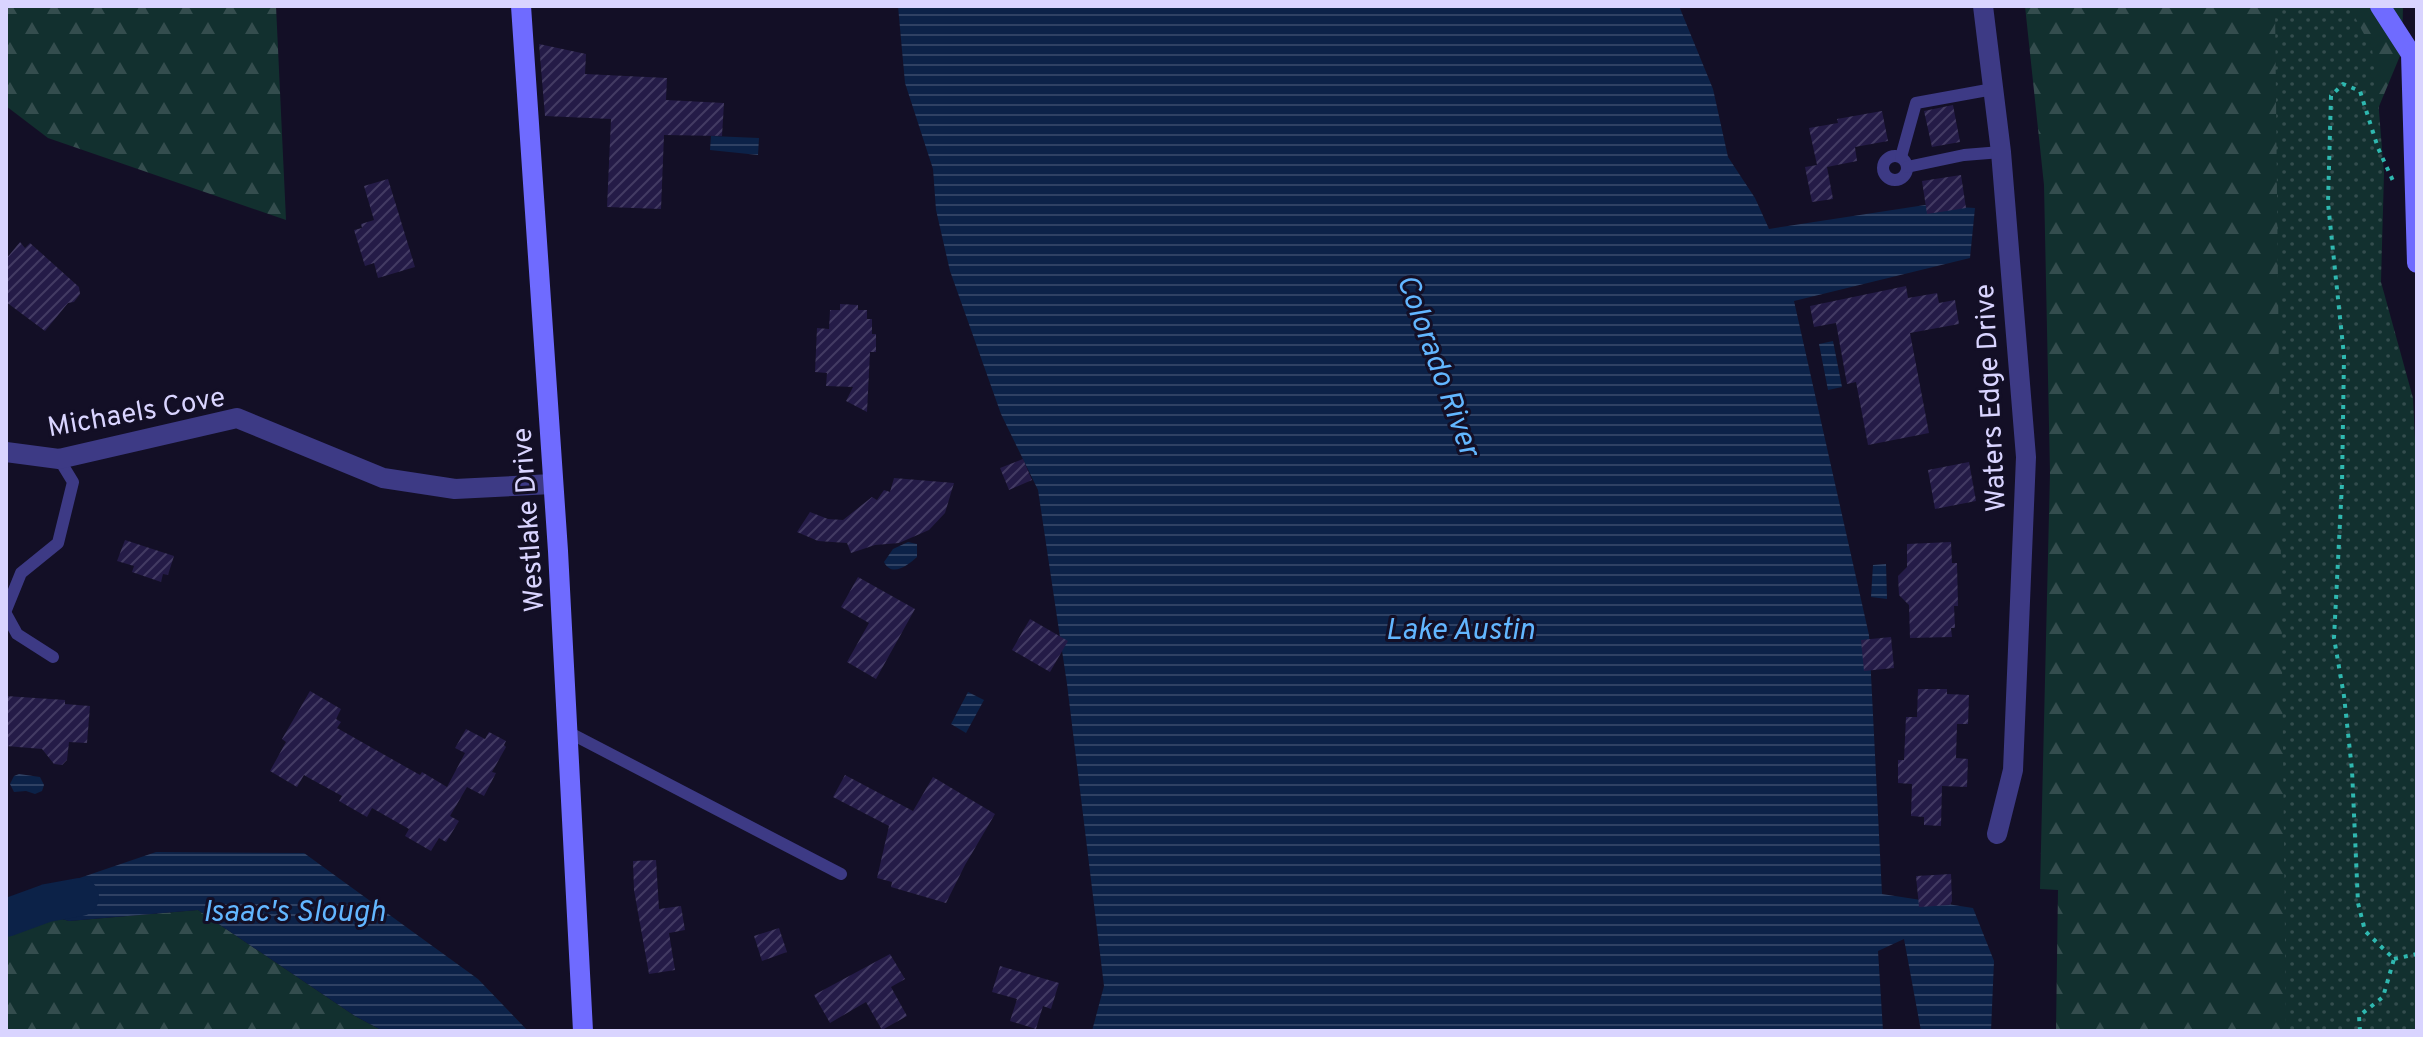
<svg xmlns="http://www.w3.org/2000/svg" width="2423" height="1037" viewBox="0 0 2423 1037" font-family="Overpass,sans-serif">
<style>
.forest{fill:url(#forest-firs)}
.park{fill:url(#park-dots)}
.water{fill:url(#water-rules)}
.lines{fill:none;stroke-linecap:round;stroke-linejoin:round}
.river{stroke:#0c2248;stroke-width:38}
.building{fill:url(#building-hatch)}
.path{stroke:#2fb8b0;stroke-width:4;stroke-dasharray:4 6;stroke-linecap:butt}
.lane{stroke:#3d3a85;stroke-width:12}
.street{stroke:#3d3a85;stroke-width:20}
.secondary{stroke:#6f6bff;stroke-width:20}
.labels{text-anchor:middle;stroke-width:6;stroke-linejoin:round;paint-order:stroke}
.street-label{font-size:28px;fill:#d9d4ff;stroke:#130f26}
.water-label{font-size:30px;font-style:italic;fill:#62b6ff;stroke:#130f26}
</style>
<defs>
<pattern id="forest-firs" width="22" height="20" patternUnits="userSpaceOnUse" patternTransform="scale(2)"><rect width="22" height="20" fill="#12302f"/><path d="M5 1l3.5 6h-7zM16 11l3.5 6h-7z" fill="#344d4e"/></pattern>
<pattern id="park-dots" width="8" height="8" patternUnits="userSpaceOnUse" patternTransform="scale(2)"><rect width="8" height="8" fill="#12302f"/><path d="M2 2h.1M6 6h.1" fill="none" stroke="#344d4e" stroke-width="1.8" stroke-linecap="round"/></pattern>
<pattern id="water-rules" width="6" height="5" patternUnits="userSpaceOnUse" patternTransform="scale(2)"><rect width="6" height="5" fill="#0c2248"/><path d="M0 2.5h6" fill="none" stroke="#2f4163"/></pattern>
<pattern id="building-hatch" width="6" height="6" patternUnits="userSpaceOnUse" patternTransform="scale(2)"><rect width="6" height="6" fill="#241b47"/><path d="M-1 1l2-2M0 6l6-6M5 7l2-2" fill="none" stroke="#433b63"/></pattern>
</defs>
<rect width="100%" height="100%" fill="#130f26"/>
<g class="forest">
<polygon points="6,6 276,6 286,220 48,138 6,106"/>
<polygon points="2025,6 2403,6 2402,51 2370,128 2417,1031 2056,1031 2058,890 2040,889 2050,473 2044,185"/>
<polygon points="6,903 69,921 198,910 355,1016 383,1031 6,1031"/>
</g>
<polygon class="park" points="2275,6 2349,6 2372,49 2377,87 2384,173 2381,282 2413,398 2417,480 2417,1031 2286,1031"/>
<g class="water">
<polygon points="898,6 1679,6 1713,89 1728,157 1755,198 1769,229 1925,205 1975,208 1970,258 1794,301 1869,635 1882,894 1973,908 1994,961 1991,1031 1921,1031 1904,939 1878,951 1883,1031 1092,1031 1104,986 1067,684 1038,490 1001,414 950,271 936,210 933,169 905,83"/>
<polygon points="711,136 759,138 758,155 710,150"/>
<polygon points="1833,341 1842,387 1828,390 1819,344"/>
<path d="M 908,542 L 917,544 L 917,557 C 908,565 892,578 884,562 L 893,549 Z"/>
<polygon points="1886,564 1887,599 1871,597 1873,565"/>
<polygon points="968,692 984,700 966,733 951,724"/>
<polygon points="19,774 40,777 44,785 42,791 35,794 26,791 14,792 10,784 14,776"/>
<polygon points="156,852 304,853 478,979 528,1031 383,1031 355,1016 198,910 69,921 6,903"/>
</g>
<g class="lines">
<polyline class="river" points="6,918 47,903 80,897"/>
</g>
<g class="building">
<polygon points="539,44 586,54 585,74 667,78 666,100 724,103 722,136 664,135 661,209 607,207 611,119 545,116"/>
<polygon points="1953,105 1960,142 1932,147 1924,111"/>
<polygon points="1882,111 1888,141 1855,147 1857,161 1827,167 1833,199 1812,202 1805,167 1817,165 1809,128 1838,123 1837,119"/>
<polygon points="1961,175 1966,208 1927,214 1922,181"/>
<polygon points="388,179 415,267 378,278 374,263 365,266 354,230 362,228 361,224 374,220 364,186"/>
<polygon points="20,242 25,248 30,243 79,287 80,294 74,302 68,303 45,331 6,302 6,259"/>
<polygon points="1906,286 1908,298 1937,293 1939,303 1955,300 1959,324 1910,333 1929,433 1868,445 1856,382 1847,384 1836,323 1814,327 1810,306"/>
<polygon points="840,304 858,305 858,310 867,310 867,319 872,319 872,334 876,334 876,352 870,352 867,412 846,401 853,387 826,386 827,373 815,372 817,328 829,329 830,310 840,310"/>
<polygon points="1023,459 1032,480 1009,490 1000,468"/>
<polygon points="1969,462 1976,501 1935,509 1928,470"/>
<polygon points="894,478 954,483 945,513 929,530 899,543 875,545 851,553 847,543 818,541 797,532 810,512 828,519 843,520 872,497 877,500 884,490 890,492"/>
<polygon points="125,540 174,556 168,575 163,574 161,582 132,572 134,566 117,561"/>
<polygon points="1951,542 1952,563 1957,563 1958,606 1954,606 1955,628 1951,628 1952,637 1910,638 1909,605 1899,595 1898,576 1907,567 1907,544"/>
<polygon points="858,577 915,609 876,679 847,662 869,623 841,607"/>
<polygon points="1030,619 1068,641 1050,672 1012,650"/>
<polygon points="1891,637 1894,668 1864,671 1861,640"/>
<polygon points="1918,689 1947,689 1947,694 1969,695 1968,724 1957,724 1956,758 1968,759 1967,787 1942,786 1941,826 1924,825 1924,817 1911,816 1912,784 1898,783 1898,760 1904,760 1906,717 1917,717"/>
<polygon points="310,691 341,709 336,719 341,722 337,728 420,775 422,772 447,787 465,753 455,748 466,729 485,739 489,732 506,741 504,745 506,747 492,772 496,773 484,796 467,787 450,816 459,821 446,842 439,838 431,851 405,836 409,829 372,808 367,817 339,801 342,796 309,778 304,775 297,787 270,771 286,742 282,739"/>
<polygon points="6,696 65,700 65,704 90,706 87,743 69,742 67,760 62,765 54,764 42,749 6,746"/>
<polygon points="845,775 913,811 933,777 995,814 965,865 946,903 891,887 892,882 877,878 889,826 833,797"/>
<polygon points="656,860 659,909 681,906 685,930 669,933 675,970 649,974 634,890 633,861"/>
<polygon points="1951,874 1952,901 1950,905 1919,907 1916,876"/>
<polygon points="779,928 787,952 762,961 754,936"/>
<polygon points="890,954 905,979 891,987 907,1016 882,1030 866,1002 830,1023 814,995"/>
<polygon points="1000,966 1059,983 1051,1009 1043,1006 1036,1029 1010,1021 1017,999 992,992"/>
</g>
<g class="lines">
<g class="path">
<polyline points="2394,959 2417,954"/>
<polyline points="2360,1031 2359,1016 2383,997 2394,959 2365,931 2358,903 2352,770 2344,696 2334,638 2342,484 2344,356 2328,203 2331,96 2343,84 2360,91 2378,148 2394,183"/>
</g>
<g class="lane">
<circle cx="1895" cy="168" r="12"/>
<polyline points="1901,157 1916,103 1993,89"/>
<polyline points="1907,167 1964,155 2001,152"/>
<polyline points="6,610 21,573 58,543 73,482 59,459"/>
<polyline points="6,614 17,634 53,657"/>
<polyline points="568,732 841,874"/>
</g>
<g class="street">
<polyline points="1983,6 2001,152 2026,457 2013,770 1997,834"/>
<polyline points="6,452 59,459 237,418 383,478 455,489 552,484"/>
</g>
<g class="secondary">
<polyline points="521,6 558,551 583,1031"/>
<polyline points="2380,6 2411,54 2417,263"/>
</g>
</g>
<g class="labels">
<g class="street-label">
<text transform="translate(1989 398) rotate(-93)" y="10">Waters Edge Drive</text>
<text transform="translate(136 411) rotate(-10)" y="10">Michaels Cove</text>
<text transform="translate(527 520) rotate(-94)" y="10">Westlake Drive</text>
</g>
<g class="water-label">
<text transform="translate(1439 365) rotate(70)" y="10">Colorado River</text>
<text x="1460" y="639">Lake Austin</text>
<text x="294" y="921">Isaac's Slough</text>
</g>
</g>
<rect width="2423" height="1037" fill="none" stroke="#d9d4ff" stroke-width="16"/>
</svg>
